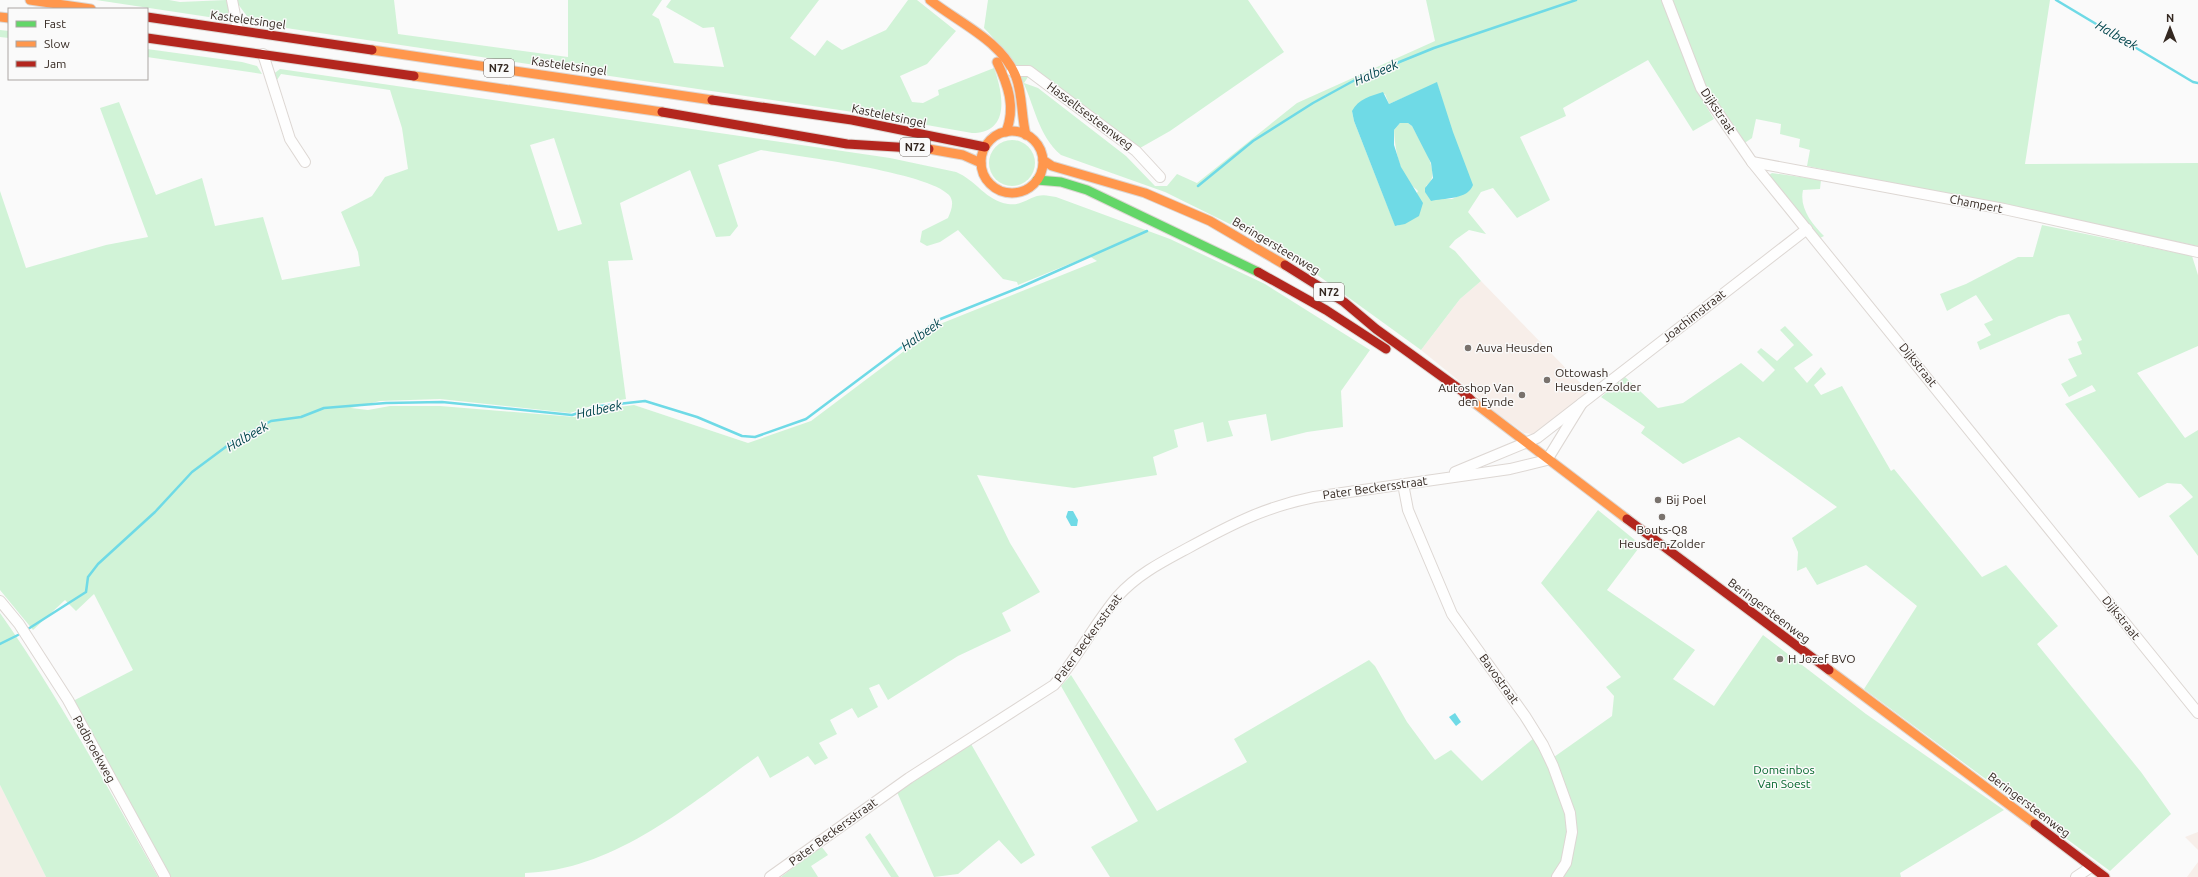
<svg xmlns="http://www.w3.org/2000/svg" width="2198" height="877" viewBox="0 0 2198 877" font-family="Ubuntu,sans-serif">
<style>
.built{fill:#f7eee9}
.green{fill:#d1f3d7;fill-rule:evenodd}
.water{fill:#6fdae6}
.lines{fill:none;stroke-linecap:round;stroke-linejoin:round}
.stream{stroke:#6fdae6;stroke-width:2.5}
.street-casing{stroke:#ddd7d3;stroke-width:12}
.fast-casing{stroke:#ddd7d3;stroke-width:11}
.slow-casing{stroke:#ddd7d3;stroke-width:11}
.jam-casing{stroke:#ddd7d3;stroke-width:11}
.street{stroke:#fefefe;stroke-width:10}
.fast{stroke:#63d668;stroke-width:9}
.slow{stroke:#ff974d;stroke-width:9}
.jam{stroke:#b3261e;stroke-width:9}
.poi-dot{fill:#79726d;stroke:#fafafa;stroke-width:1.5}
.labels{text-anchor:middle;stroke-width:3;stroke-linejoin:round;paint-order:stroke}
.shield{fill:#fafafa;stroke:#6f6762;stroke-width:1}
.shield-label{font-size:11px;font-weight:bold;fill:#342821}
.street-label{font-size:12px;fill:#342821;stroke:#fafafa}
.poi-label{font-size:12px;fill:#342821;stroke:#fafafa;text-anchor:start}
.park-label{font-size:12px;fill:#02662b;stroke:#fafafa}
.water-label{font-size:13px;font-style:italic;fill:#00454d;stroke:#fafafa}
</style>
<rect width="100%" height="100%" fill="#fafafa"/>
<g class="built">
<polygon points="1481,281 1590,393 1541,431 1533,434 1524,433 1482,402 1474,393 1421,350 1460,299"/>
<polygon points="0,785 46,877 0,877"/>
<polygon points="2198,832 2198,850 2185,837"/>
<polygon points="2198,862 2198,877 2187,877"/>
</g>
<g class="green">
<polygon points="96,0 169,0 180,2 226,0 229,8 228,15 222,19"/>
<path d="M 235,0 L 394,0 L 398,34 L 568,57 L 568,0 L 662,0 L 652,15 L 659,19 L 674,63 L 724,67 L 714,27 L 703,28 L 666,7 L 671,0 L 819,0 L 790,38 L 815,56 L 827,40 L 842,50 L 886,30 L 908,0 L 917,0 L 956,31 L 927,64 L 900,76 L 912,102 L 923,103 L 939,95 L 938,90 L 994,68 C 1003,93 1011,133 972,133 L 853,112 L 252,23 Z"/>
<path d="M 988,0 L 1248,0 L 1284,52 L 1170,131 L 1140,148 L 1030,74 L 1024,83 L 1038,88 L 1126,156 L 1155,186 L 1167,186 L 1177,174 L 1197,183 L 1297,103 L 1435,41 L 1426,0 L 2050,0 L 2025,164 L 2198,163 L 2198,246 L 1807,166 L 1810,150 L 1799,147 L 1800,139 L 1780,134 L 1781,124 L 1756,119 L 1752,138 L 1743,144 L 1715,100 L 1706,106 L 1714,119 L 1693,131 L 1648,60 L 1563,108 L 1566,116 L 1520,137 L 1550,200 L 1517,218 L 1493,188 L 1481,192 L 1468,212 L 1486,234 L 1469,230 L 1455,240 L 1449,247 L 1455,251 L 1481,281 L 1460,299 L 1421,350 L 1305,266 L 1248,233 L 1165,192 L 1061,155 C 1038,135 1035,107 1023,82 C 1012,59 1001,46 984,28 ZM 1437,83 L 1469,191 L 1452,199 L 1440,199 L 1426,186 C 1444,175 1419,140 1412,126 L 1408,123 L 1400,123 L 1394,130 C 1395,147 1398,170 1411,184 C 1413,187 1415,188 1418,191 L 1398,226 L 1395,225 L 1354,121 L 1352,111 L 1385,94 L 1389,104 Z"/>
<polygon points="0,30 9,31 9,38 0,37"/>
<polygon points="147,49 242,62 257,66 262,74 147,57"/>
<path d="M 280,69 L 890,158 L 956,172 C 976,180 986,201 1008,204 C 1020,206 1027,199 1037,196 C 1044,194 1050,196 1056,197 L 1170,239 L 1265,284 L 1370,350 L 1341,391 L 1343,427 L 1307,432 L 1271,441 L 1266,414 L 1228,421 L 1233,436 L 1207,442 L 1203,422 L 1174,430 L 1178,447 L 1153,457 L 1157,475 L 1074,488 L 977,475 L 1010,543 L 1040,592 L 1002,613 L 1011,631 L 958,656 L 888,700 L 879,684 L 869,688 L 878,707 L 858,718 L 852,708 L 830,720 L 837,734 L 819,743 L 828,758 L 815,765 L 808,756 L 770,778 L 758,756 C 687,806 615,870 525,873 L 525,877 L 170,877 L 73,701 L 133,670 L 94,594 L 76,611 L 65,600 L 33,630 L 0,590 L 0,191 L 26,268 L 106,245 L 148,237 L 100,108 L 119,102 L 156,195 L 202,178 L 215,226 L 263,217 L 282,280 L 360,266 L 358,252 L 341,212 L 372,196 L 385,177 L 408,169 L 402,128 L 390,90 L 281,74 L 277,80 L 280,89 L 275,90 L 272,75 ZM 554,138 L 582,224 L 558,231 L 530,145 ZM 761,150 C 797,156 928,172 949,195 C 955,202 951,211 948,218 L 922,231 L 920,242 L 927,246 L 940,242 L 958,230 L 1003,279 L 1017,282 L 1018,285 L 1089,256 L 1097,261 L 940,324 L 811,421 L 748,443 L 634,405 L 604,409 L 575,417 L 440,406 L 390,406 L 368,410 L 351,408 L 380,401 L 440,399 L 570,413 L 597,404 L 626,399 L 608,261 L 633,260 L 620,203 L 690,170 L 716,237 L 730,236 L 738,226 L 718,165 Z"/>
<circle cx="1012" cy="163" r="23"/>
<path d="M 1772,173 L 1821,180 L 1820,189 L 1803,190 C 1799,208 1812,224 1824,236 L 1820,238 L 1771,180 L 1769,175 Z"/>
<polygon points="2042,225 2192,256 2198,275 2198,346 2137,373 2185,438 2198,430 2198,556 2169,516 2193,497 2181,484 2167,483 2139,498 2065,404 2096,391 2092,385 2069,397 2061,384 2077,376 2068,359 2082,354 2077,342 2082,340 2069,314 2059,316 1980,350 1977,342 1991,335 1984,324 1993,320 1976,295 1947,311 1940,294 1966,284 2018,257 2033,257"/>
<polygon points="1785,326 1813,355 1794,368 1807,383 1821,367 1826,374 1814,385 1821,395 1842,386 1891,471 1894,469 1982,577 2006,565 2058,626 2037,644 2141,772 2171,814 2110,871 1864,689 1917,606 1866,565 1817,585 1806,567 1797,571 1798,552 1792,538 1837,507 1739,437 1683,464 1641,433 1645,427 1601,397 1625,377 1658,408 1683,403 1741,363 1763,382 1775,370 1757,352 1761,348 1777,361 1794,345 1780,330"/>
<polygon points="1598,510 1641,545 1607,590 1695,650 1673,679 1714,706 1763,635 1866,714 2004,810 1900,873 1901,877 1110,877 1091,847 1138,821 1061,686 1071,675 1157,811 1247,762 1234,739 1369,660 1375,666 1407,722 1435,760 1451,750 1482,781 1534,738 1554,757 1612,716 1614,696 1606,687 1621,677 1541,583"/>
<path d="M 0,613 C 59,697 108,788 158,877 L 46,877 L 0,785 Z"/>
<polygon points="971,744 1035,855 1021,864 999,840 958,874 934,877 897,792"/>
<polygon points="870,833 899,877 891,877 865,837"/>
<polygon points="821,846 828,855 811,866 818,877 781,877"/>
</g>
<g class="water">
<path d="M 1437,82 L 1453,132 L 1473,185 C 1468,200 1443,198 1431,201 L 1425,192 L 1425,188 L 1433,178 L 1431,163 L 1412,126 L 1408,123 L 1400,123 L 1394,130 L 1394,145 L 1401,167 L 1423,203 L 1419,216 L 1405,224 L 1395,226 L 1354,121 L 1352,111 C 1358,99 1371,96 1383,92 L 1389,104 Z"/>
<polygon points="1068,511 1073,511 1078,520 1077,526 1071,526 1066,517"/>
<polygon points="1455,713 1461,722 1456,726 1449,717"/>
</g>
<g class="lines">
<g class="stream">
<polyline points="2056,0 2193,82 2198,83"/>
<polyline points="1198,186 1253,141 1313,103 1355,80 1434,48 1576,0"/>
<polyline points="28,629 86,592 88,577 98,564 155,512 192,472 231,443 271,421 301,417 324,408 386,403 442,402 572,415 600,406 645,401 697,417 742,436 755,437 806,419 938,320 1021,287 1147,231"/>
<polyline points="0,644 18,635"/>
</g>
<g class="street-casing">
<g id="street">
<polyline points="232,0 238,30"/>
<polyline points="1667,0 1701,88 1752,162 2198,713"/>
<polyline points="263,54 290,139 305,162"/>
<polyline points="1012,71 1029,71 1136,151 1160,177"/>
<polyline points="1752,162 2004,209 2198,252"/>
<polyline points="1455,472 1537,438 1807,229"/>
<polyline points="1403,484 1408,510 1452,614 1525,716 1543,745 1553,766 1570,813 1572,832 1566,863 1557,877"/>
<polyline points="0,601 19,624 68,700 165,877"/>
<path d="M 770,877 L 909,778 L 1054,685 C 1078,657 1095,623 1118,596 C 1138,574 1162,562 1188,548 C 1232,524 1265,507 1314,497 L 1510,469 L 1547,460 L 1582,403"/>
<polyline points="2076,877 2091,867"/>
</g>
</g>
<g class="fast-casing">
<polyline id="fast" points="1037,180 1061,182 1087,190 1258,272"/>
</g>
<g class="slow-casing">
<g id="slow">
<polyline points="30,0 91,9"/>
<path d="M 930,0 C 959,23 1002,41 1016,77 C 1023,96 1021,116 1026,135"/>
<polyline points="0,17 9,18"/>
<polyline points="372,50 712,100"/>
<path d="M 997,62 C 1008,85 1016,107 1006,132"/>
<polyline points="414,76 662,112"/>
<circle cx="1012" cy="162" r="31"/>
<polyline points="929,149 963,155 981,163"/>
<polyline points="1043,160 1052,166 1145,193 1210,221 1285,265"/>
<polyline points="1472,401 1627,519"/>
<polyline points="1829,670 2035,824"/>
</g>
</g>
<g class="jam-casing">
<g id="jam">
<polyline points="147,17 372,50"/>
<polyline points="147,38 414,76"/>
<polyline points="712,100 852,120 985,147"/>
<polyline points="662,112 847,144 929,149"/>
<polyline points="1285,265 1344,302 1376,329 1462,391 1472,401"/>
<polyline points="1258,272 1326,310 1386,349"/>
<polyline points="1627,519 1829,670"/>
<polyline points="2035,824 2105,877"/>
</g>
</g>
<use href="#street" class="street"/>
<use href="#fast" class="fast"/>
<use href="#slow" class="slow"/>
<use href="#jam" class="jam"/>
</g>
<g class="poi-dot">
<circle cx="1468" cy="348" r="4"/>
<circle cx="1547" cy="380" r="4"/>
<circle cx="1522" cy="395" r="4"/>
<circle cx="1658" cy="500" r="4"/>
<circle cx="1662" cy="517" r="4"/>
<circle cx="1780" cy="659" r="4"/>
</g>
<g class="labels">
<g class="shield">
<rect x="484" y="59" width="30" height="18" rx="3"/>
<rect x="900" y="138" width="30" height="18" rx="3"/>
<rect x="1314" y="283" width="30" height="18" rx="3"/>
</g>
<g class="shield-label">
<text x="499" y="72">N72</text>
<text x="915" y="151">N72</text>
<text x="1329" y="296">N72</text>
</g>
<g class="street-label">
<text transform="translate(248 20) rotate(8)" y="4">Kasteletsingel</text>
<text transform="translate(569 66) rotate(8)" y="4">Kasteletsingel</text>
<text transform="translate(1718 111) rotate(56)" y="4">Dijkstraat</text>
<text transform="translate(889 116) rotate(12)" y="4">Kasteletsingel</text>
<text transform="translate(1090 116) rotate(37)" y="4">Hasseltsesteenweg</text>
<text transform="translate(1976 204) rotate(11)" y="4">Champert</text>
<text transform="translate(1276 246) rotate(31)" y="4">Beringersteenweg</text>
<text transform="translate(1694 316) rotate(-38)" y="4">Joachimstraat</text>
<text transform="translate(1918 365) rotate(51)" y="4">Dijkstraat</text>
<text transform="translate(1375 488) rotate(-8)" y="4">Pater Beckersstraat</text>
<text transform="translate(1769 611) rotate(37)" y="4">Beringersteenweg</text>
<text transform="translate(2121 618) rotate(51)" y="4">Dijkstraat</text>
<text transform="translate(1088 638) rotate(-54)" y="4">Pater Beckersstraat</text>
<text transform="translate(1499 679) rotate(54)" y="4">Bavostraat</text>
<text transform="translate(94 749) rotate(61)" y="4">Padbroekweg</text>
<text transform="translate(2029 805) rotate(37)" y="4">Beringersteenweg</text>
<text transform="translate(833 832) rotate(-36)" y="4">Pater Beckersstraat</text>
</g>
<g class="poi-label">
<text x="1476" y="352">Auva Heusden</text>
<text x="1555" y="377">Ottowash<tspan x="1555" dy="14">Heusden-Zolder</tspan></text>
<text x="1514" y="392" text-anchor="end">Autoshop Van<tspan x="1514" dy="14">den Eynde</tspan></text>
<text x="1666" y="504">Bij Poel</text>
<text x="1662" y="534" text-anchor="middle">Bouts-Q8<tspan x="1662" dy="14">Heusden-Zolder</tspan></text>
<text x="1788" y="663">H Jozef BVO</text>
</g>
<g class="park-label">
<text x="1784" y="774">Domeinbos<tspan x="1784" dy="14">Van Soest</tspan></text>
</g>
<g class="water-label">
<text transform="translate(2117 35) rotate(30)" y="5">Halbeek</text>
<text transform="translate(1376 72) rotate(-23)" y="5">Halbeek</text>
<text transform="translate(921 334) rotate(-35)" y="5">Halbeek</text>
<text transform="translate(599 409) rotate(-12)" y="5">Halbeek</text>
<text transform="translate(247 436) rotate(-30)" y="5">Halbeek</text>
</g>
</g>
<rect x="8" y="8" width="140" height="72" fill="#fafafa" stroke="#aba6a3"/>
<rect x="16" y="21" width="20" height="6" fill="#63d668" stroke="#aba6a3"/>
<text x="44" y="28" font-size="12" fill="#342821">Fast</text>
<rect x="16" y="41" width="20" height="6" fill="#ff974d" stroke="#aba6a3"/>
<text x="44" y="48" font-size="12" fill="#342821">Slow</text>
<rect x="16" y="61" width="20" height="6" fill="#b3261e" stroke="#aba6a3"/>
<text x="44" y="68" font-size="12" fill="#342821">Jam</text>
<g transform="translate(2170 28)" stroke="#fafafa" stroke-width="3" paint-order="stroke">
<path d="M0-3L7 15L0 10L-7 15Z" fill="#342821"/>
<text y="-6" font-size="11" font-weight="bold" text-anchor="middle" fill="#342821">N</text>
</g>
</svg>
